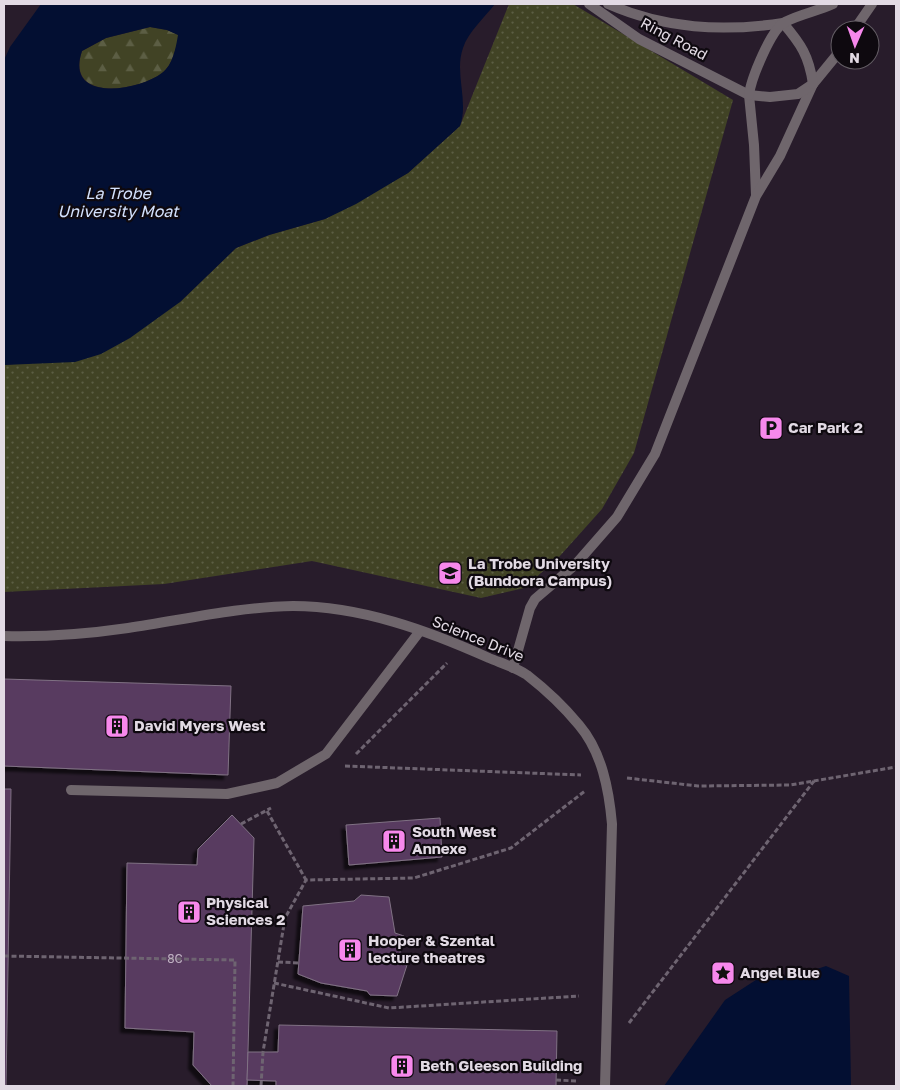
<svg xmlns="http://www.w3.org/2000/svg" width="900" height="1090" viewBox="0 0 900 1090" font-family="'Golos Text',sans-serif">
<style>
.grass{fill:url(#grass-dots)}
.forest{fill:url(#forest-firs)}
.water{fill:#030f32;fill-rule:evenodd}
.building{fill:#583a60;stroke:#807284;filter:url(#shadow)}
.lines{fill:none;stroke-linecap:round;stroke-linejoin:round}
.path{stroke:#6e6471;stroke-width:3;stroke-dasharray:5 2.5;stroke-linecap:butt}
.lane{stroke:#6f666c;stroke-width:10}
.street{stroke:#6f666c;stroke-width:10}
.labels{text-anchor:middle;stroke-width:4.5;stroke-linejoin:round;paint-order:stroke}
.number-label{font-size:12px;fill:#c0b2c3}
.street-label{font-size:15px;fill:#e2dae4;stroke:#0e090f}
.poi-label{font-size:15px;font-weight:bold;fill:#e2dae4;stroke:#0e090f;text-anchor:start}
.water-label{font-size:16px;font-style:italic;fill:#d3e1fd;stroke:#0e090f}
</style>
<defs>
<pattern id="grass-dots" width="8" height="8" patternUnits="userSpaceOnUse" patternTransform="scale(1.25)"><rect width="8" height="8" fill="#414325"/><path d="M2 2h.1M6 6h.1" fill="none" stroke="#5c5e44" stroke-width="1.8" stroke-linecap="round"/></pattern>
<pattern id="forest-firs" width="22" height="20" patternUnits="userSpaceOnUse" patternTransform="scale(1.25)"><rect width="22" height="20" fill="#414325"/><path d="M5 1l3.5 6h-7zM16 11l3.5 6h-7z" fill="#5c5e44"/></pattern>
<filter id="shadow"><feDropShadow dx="-4.5" dy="4.5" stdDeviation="1" flood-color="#0009"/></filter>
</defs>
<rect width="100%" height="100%" fill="#281c2b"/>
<polygon class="grass" points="509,4 573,4 733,100 634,453 602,509 559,557 524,588 481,598 312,561 164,584 4,592 4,365 25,363 180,302 236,248 269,235 325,219 408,173 460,126"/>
<path class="forest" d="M 150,27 L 167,30 L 179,35 C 176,47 173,65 162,73 C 137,92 65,102 82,51 L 106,38 Z"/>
<g class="water">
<path d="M 41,4 L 495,4 C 485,17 468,32 463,48 C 454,73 469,101 460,126 L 408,173 L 356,204 L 325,219 L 269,235 L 236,248 L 180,302 L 130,338 L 101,354 L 75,362 L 4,365 L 4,60 L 10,47 ZM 150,27 L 167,30 L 178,35 C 176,47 173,65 162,73 C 137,92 64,102 82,51 L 106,38 Z"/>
<polygon points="826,966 849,976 851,1086 664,1086 725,1000 762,976 796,976"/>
</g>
<g class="building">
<polygon points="4,679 231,686 228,775 4,766"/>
<polygon points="4,789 11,789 6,1086 4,1086"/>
<polygon points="232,815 254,838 247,1086 212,1086 193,1065 194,1032 125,1028 127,863 197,865 198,849"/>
<polygon points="440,818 442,857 349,865 346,825"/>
<polygon points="361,895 389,897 395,933 404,936 397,964 407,965 397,996 370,995 367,991 321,983 298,974 303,906 354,901"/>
<polygon points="279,1025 557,1031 556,1086 276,1086 276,1081 247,1080 248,1052 278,1052"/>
</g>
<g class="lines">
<g class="path">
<polyline points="356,754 447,663"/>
<polyline points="345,766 581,775"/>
<polyline points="627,778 698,786 790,785 896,767"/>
<polyline points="267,811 306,880"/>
<polyline points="241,824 271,808"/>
<polyline points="4,956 235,960 233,1086"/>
<polyline points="278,962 299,963"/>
<polyline points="274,983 389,1008 579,996"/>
<polyline points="629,1023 814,781"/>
<polyline points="556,1080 576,1081"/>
<polyline points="261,1086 263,1052 285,918 306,880 414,878 511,848 585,791"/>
</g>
<g class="lane">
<polyline points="749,95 754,145 756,195"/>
<polyline points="513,668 530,608 535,599 575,565 617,517 655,454 756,196 780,156 813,84"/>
<polyline points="71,790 227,794 277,783 326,754 420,631"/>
</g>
<g class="street">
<polyline points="589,4 639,39 749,95 770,97 798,94 813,84 840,51"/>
<path d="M 608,4 C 665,29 722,32 783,23 C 801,44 809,56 813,84"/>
<polyline points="854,30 872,4"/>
<path d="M 749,95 C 751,79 771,29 785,22 C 800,14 818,11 833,4"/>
<path d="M 4,636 C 45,637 87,634 128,628 C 183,620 237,607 293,606 C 361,606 429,631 489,658 C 501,663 517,668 527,675 C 545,689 565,708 579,725 C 602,752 609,790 612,824 L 605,1086"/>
</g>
</g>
<defs>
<g id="parking-square" transform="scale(1.25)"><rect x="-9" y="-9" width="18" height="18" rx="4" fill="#f788ec" stroke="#0e090f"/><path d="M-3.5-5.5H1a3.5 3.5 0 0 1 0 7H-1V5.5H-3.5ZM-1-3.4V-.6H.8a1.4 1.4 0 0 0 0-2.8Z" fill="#111"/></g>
<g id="university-square" transform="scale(1.25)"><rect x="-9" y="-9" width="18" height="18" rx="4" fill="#f788ec" stroke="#0e090f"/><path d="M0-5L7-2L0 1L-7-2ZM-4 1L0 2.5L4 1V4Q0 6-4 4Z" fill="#111"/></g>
<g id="building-square" transform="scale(1.25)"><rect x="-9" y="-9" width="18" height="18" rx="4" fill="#f788ec" stroke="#0e090f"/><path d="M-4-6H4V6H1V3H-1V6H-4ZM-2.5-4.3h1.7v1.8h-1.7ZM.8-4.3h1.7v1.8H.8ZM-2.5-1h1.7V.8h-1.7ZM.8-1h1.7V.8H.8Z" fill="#111"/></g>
<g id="sight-square" transform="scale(1.25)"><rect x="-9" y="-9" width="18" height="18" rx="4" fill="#f788ec" stroke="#0e090f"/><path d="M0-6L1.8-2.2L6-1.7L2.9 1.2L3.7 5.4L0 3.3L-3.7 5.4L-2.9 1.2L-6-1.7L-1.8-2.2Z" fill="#111"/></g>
</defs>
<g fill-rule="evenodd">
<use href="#parking-square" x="771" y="428"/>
<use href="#university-square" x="450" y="573"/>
<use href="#building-square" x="117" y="726"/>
<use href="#building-square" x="394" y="841"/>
<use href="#building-square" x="189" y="912"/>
<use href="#building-square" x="350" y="950"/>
<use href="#sight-square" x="723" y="973"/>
<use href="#building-square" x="402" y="1066"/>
</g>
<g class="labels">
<g class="number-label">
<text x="175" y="963">8C</text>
</g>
<g class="street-label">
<text transform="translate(674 39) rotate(28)" y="5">Ring Road</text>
<text transform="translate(478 639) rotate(22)" y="5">Science Drive</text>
</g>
<g class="poi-label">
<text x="788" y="433">Car Park 2</text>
<text x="468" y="569">La Trobe University<tspan x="468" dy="17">(Bundoora Campus)</tspan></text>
<text x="134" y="731">David Myers West</text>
<text x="412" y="837">South West<tspan x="412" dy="17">Annexe</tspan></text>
<text x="206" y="908">Physical<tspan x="206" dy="17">Sciences 2</tspan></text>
<text x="368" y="946">Hooper &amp; Szental<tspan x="368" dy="17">lecture theatres</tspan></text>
<text x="740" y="978">Angel Blue</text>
<text x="420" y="1071">Beth Gleeson Building</text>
</g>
<g class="water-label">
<text x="118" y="199">La Trobe<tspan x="118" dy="18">University Moat</tspan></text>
</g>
</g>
<rect width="900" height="1090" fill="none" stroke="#e2dae4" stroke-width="10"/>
<g transform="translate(855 45) rotate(182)"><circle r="24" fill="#0e090f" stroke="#635d64"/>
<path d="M0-4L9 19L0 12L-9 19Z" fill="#f788ec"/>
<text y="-8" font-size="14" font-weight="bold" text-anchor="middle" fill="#e2dae4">N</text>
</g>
</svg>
